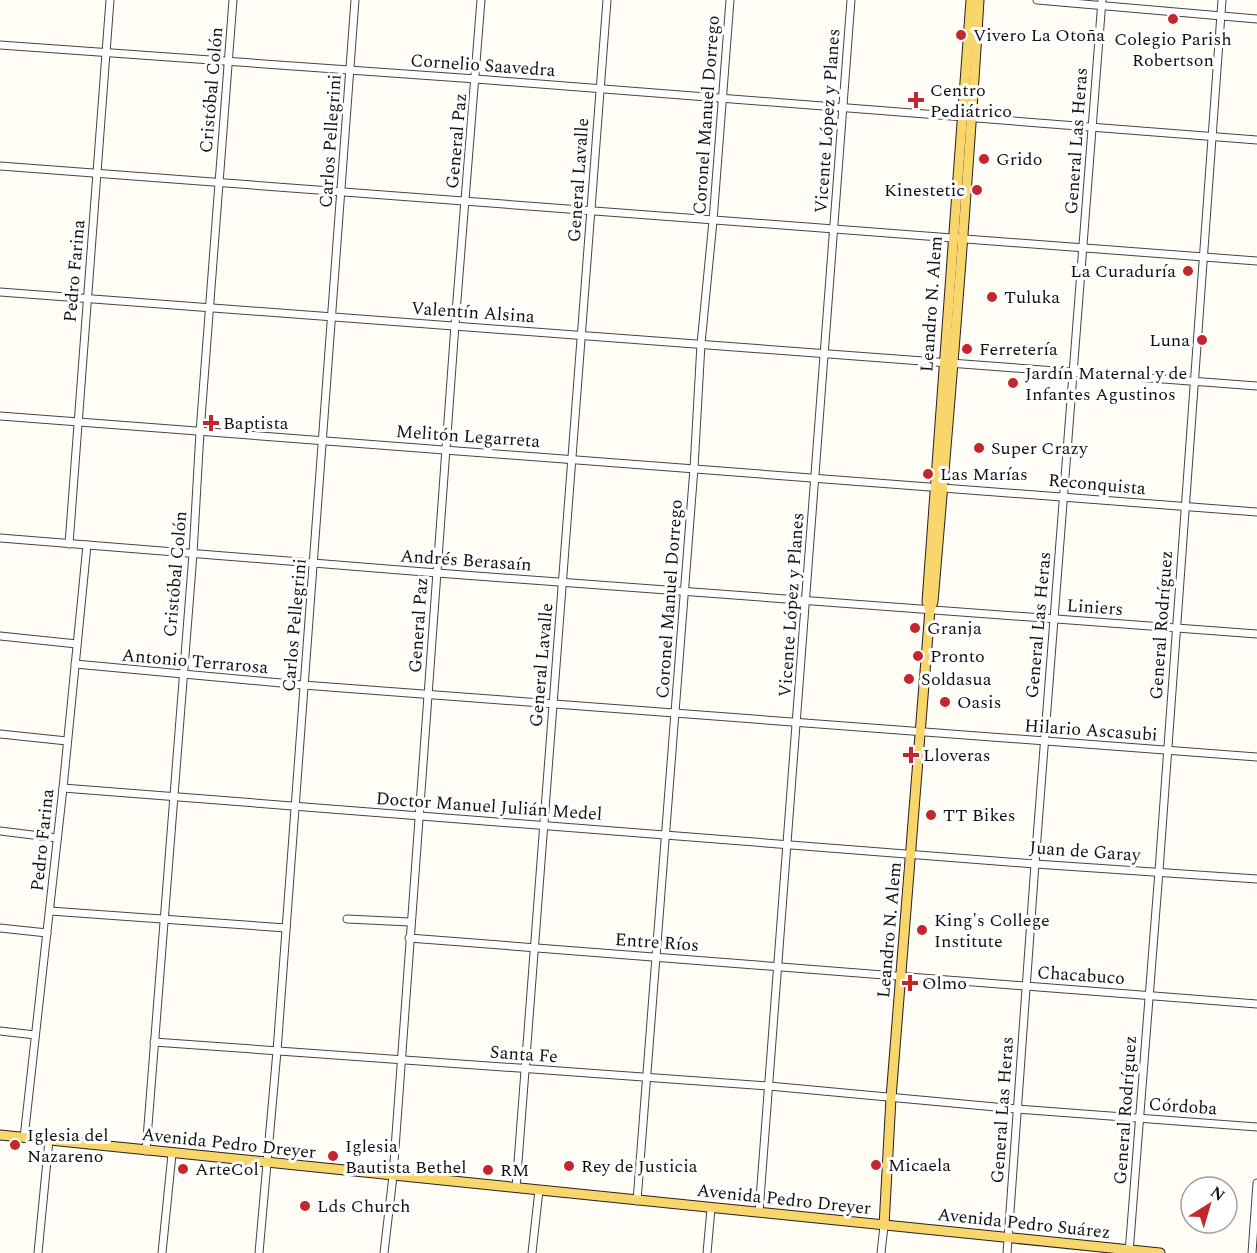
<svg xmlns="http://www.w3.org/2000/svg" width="1257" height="1253" viewBox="0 0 1257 1253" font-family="Spectral,serif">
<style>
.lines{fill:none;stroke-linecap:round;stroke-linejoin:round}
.minor-casing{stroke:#444;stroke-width:9}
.major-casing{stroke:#222;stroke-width:11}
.minor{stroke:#fff;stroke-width:7}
.major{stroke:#f9d66b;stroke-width:9}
.poi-dot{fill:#c4262e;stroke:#fff;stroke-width:2}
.labels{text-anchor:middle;stroke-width:6;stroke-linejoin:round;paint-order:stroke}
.poi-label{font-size:18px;fill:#111;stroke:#fff;text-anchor:start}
.street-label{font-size:18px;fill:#111;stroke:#fff}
</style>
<rect width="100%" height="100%" fill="#fffdf5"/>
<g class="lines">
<g class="minor-casing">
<g id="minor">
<polyline points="1037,0 1257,19"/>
<polyline points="0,45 476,79 1257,140"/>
<polyline points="0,166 1257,261"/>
<polyline points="0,292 1257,386"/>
<polyline points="0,416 1257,512"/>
<polyline points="0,538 437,573 1257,634"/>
<polyline points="69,544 110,0"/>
<polyline points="0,636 77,644"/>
<polyline points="75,664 303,685 1257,757"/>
<polyline points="0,734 67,741"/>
<polyline points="63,788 1035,864 1257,879"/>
<polyline points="0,831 57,838"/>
<polyline points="50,911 286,928"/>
<polyline points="347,919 410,922"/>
<polyline points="0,928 47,933"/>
<polyline points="409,938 1257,1004"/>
<polyline points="0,1031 35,1035"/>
<polyline points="154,1042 769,1086 1017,1109 1257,1127"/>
<polyline points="24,1138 63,788 87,545"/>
<polyline points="146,1151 193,554 200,432 233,0"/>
<polyline points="516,1188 607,0"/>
<polyline points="637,1201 694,468 701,344 713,221 730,0"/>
<polyline points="759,1212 851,0"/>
<polyline points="38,1253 49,1140"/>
<polyline points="162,1253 172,1154"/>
<polyline points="259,1253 277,1051 355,0"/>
<polyline points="384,1253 393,1176 455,325 481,0"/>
<polyline points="532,1253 539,1190"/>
<polyline points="707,1253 711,1209"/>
<polyline points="881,1253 884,1226"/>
<polyline points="1007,1253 1035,864 1102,0"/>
<polyline points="1129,1253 1159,871 1222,0"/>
<polyline points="1252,1253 1257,1183"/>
</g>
</g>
<g class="major-casing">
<g id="major">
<polyline points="930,609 927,602 971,0"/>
<polyline points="0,1135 1160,1253"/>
<path d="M 884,1226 L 891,1098 L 930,609 L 933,602 C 950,402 967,201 979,0"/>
</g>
</g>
<use href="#minor" class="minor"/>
<use href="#major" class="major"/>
</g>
<g class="poi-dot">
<circle cx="1173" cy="19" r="6"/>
<circle cx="961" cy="35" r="6"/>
<path d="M913 91h6v6h6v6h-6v6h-6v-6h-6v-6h6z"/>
<circle cx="984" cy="159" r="6"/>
<circle cx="977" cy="190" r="6"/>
<circle cx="1188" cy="271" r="6"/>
<circle cx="992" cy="297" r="6"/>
<circle cx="1202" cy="340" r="6"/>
<circle cx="967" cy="349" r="6"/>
<circle cx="1013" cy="383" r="6"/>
<path d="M208 414h6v6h6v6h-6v6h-6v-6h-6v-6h6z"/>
<circle cx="979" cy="448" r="6"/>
<circle cx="928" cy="474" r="6"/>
<circle cx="915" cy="628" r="6"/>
<circle cx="918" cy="656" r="6"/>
<circle cx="909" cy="679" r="6"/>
<circle cx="945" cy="702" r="6"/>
<path d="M908 746h6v6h6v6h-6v6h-6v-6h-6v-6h6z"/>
<circle cx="931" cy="815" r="6"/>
<circle cx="922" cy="930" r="6"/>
<path d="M907 974h6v6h6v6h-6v6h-6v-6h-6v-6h6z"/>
<circle cx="15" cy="1145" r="6"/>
<circle cx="333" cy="1156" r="6"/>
<circle cx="876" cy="1165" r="6"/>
<circle cx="569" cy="1166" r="6"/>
<circle cx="183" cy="1169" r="6"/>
<circle cx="488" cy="1170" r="6"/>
<circle cx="305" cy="1206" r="6"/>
</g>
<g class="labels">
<g class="poi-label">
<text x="973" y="41">Vivero La Otoña</text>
<text x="1173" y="45" text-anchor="middle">Colegio Parish<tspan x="1173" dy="21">Robertson</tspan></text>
<text x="930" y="96">Centro<tspan x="930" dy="21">Pediátrico</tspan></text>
<text x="996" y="165">Grido</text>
<text x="965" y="196" text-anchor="end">Kinestetic</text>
<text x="1176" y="277" text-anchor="end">La Curaduría</text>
<text x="1004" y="303">Tuluka</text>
<text x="1190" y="346" text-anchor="end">Luna</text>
<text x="979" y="355">Ferretería</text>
<text x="1025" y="379">Jardín Maternal y de<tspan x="1025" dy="21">Infantes Agustinos</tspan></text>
<text x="223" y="429">Baptista</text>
<text x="991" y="454">Super Crazy</text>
<text x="940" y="480">Las Marías</text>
<text x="927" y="634">Granja</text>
<text x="930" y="662">Pronto</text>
<text x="921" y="685">Soldasua</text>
<text x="957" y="708">Oasis</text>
<text x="923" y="761">Lloveras</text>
<text x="943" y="821">TT Bikes</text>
<text x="934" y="926">King's College<tspan x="934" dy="21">Institute</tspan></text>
<text x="922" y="989">Olmo</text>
<text x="27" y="1141">Iglesia del<tspan x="27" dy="21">Nazareno</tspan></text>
<text x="345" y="1152">Iglesia<tspan x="345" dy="21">Bautista Bethel</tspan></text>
<text x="888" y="1171">Micaela</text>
<text x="581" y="1172">Rey de Justicia</text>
<text x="195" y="1175">ArteCol</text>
<text x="500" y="1176">RM</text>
<text x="317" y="1212">Lds Church</text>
</g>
<g class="street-label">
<text transform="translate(483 65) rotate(4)" y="6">Cornelio Saavedra</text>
<text transform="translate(211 90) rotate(-85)" y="6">Cristóbal Colón</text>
<text transform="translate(706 115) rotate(-86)" y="6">Coronel Manuel Dorrego</text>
<text transform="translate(827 121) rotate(-86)" y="6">Vicente López y Planes</text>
<text transform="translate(330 141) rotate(-86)" y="6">Carlos Pellegrini</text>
<text transform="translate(456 141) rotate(-85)" y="6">General Paz</text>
<text transform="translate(1076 141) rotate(-86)" y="6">General Las Heras</text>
<text transform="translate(578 180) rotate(-86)" y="6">General Lavalle</text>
<text transform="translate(74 271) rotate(-85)" y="6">Pedro Farina</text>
<text transform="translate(931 304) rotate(-86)" y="6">Leandro N. Alem</text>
<text transform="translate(473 312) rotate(4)" y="6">Valentín Alsina</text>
<text transform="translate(468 436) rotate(4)" y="6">Melitón Legarreta</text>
<text transform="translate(1097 484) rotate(5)" y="6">Reconquista</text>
<text transform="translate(466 560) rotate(4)" y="6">Andrés Berasaín</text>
<text transform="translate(175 574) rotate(-85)" y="6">Cristóbal Colón</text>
<text transform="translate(669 599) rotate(-86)" y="6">Coronel Manuel Dorrego</text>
<text transform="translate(791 605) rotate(-86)" y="6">Vicente López y Planes</text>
<text transform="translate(1095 607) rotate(4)" y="6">Liniers</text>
<text transform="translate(294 625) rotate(-85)" y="6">Carlos Pellegrini</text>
<text transform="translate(418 625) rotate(-86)" y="6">General Paz</text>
<text transform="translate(1038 625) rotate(-85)" y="6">General Las Heras</text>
<text transform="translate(1161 625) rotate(-86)" y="6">General Rodríguez</text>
<text transform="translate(195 661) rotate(5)" y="6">Antonio Terrarosa</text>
<text transform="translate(541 665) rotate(-85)" y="6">General Lavalle</text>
<text transform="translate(1091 730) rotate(4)" y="6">Hilario Ascasubi</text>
<text transform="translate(489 806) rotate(4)" y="6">Doctor Manuel Julián Medel</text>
<text transform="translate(42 840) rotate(-84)" y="6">Pedro Farina</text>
<text transform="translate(1085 851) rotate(4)" y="6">Juan de Garay</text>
<text transform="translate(889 930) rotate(-85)" y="6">Leandro N. Alem</text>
<text transform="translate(657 942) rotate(4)" y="6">Entre Ríos</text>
<text transform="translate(1081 975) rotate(4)" y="6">Chacabuco</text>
<text transform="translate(524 1054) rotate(4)" y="6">Santa Fe</text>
<text transform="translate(1183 1106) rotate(4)" y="6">Córdoba</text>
<text transform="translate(1002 1110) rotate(-86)" y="6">General Las Heras</text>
<text transform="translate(1125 1110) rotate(-86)" y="6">General Rodríguez</text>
<text transform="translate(229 1143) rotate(6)" y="6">Avenida Pedro Dreyer</text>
<text transform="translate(784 1199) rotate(6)" y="6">Avenida Pedro Dreyer</text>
<text transform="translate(1024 1223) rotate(6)" y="6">Avenida Pedro Suárez</text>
</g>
</g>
<g transform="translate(1209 1205) rotate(37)"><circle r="28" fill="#ffffff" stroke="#a0a0a0" stroke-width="1.5"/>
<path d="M0-4.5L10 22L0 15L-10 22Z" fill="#c4262e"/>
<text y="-9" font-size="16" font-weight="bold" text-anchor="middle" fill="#111111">N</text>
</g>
</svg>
